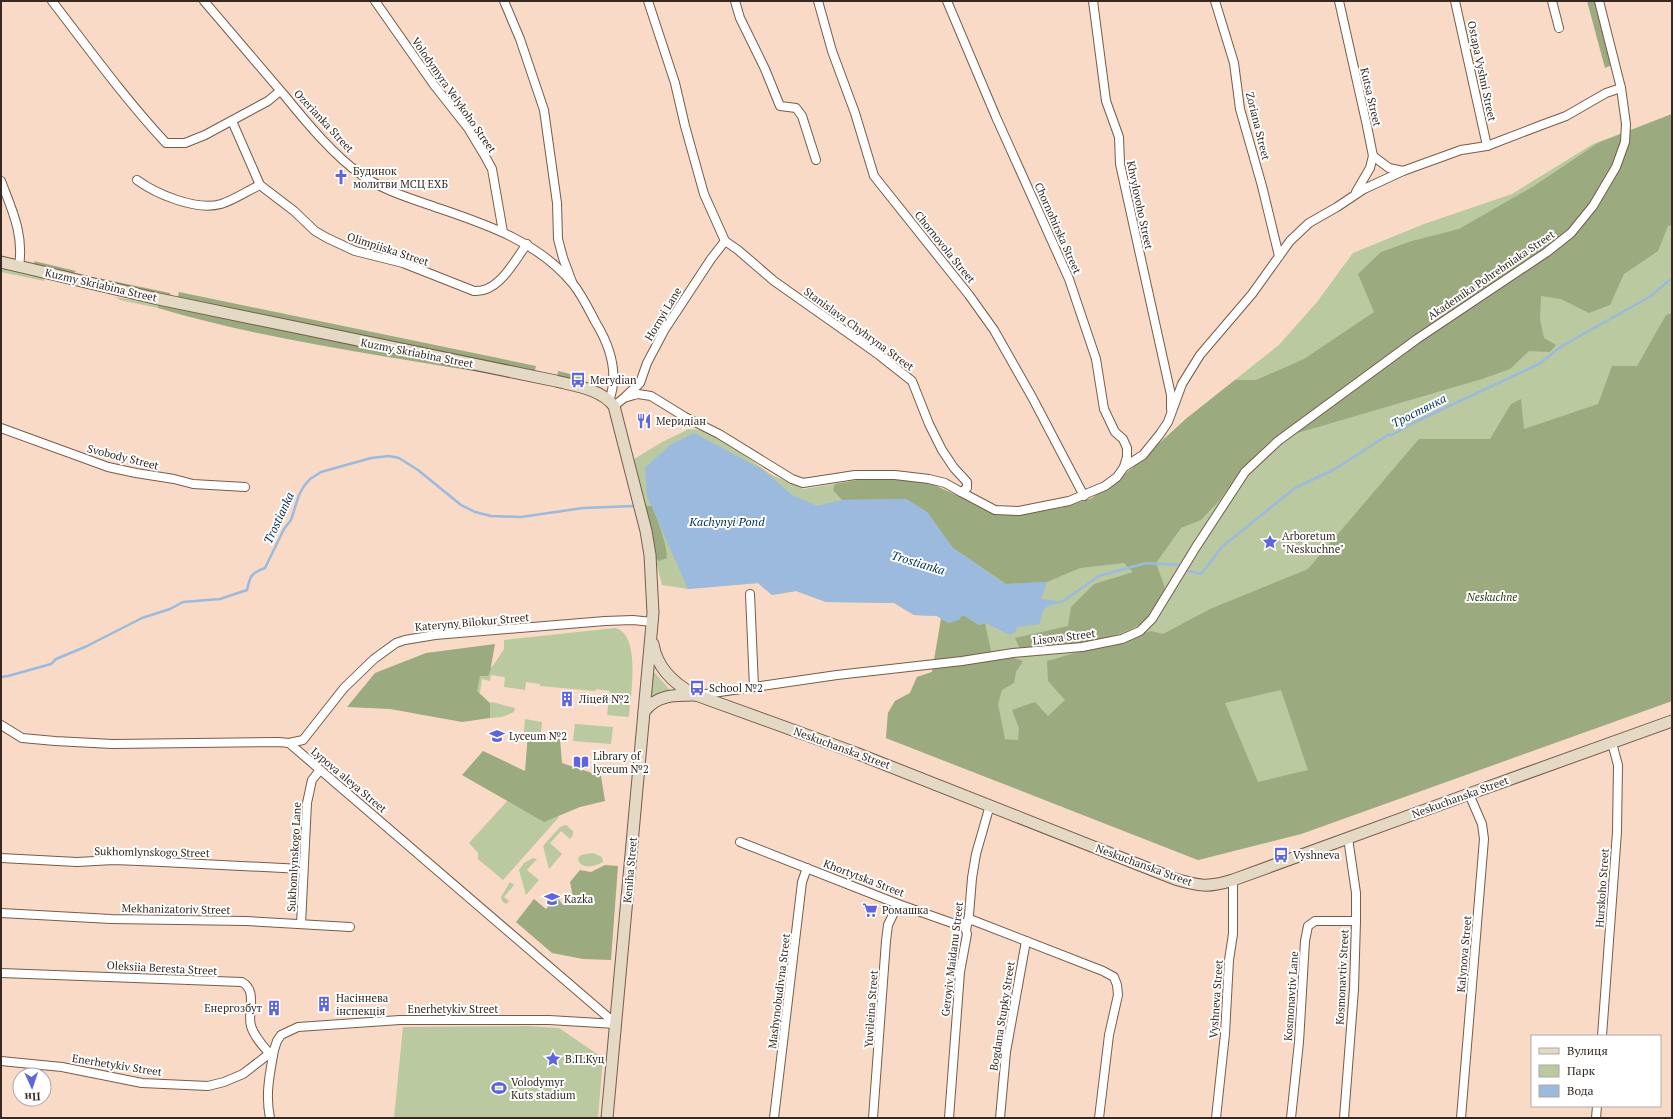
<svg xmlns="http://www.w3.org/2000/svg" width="1673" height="1119" viewBox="0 0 1673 1119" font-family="'PT Serif',serif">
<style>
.green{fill:#bac99f}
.forest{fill:#9caa7f;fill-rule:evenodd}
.water{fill:#9bbade}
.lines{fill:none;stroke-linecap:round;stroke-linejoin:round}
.stream{stroke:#9bbade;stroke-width:2.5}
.street-casing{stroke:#765c4c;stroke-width:10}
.secondary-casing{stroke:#765c4c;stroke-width:13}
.street{stroke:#fff;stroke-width:8}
.secondary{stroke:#e4d9c4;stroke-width:11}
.labels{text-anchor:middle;stroke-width:4;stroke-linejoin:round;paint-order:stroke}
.street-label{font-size:11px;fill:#352922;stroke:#fff}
.poi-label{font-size:11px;fill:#352922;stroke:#fff;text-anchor:start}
.park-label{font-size:11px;font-style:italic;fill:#2f3c0a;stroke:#fff}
.water-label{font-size:12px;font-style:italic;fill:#002e59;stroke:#fff}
</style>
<rect width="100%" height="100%" fill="#f8dac7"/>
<g class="green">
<polygon points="1672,114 1672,701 1301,834 1198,860 886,738 888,713 895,701 910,693 917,677 932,672 941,619 937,616 914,615 894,603 826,602 796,591 772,595 758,583 688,589 662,585 631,461 662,442 689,429 710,431 772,475 804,489 881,476 989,510 1007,514 1061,508 1092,498 1130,470 1187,418 1279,345 1317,302 1353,253 1424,224 1512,194 1593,144"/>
<polygon points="1,268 44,278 44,281 1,272"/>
<polygon points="115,297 158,304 158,308 120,300"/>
<path d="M 615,628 C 642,634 630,698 629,717 L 607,715 L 610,691 L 596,689 L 595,691 L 540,686 L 540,684 L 526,682 L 525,690 L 504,687 L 505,677 L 491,675 L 490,681 L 482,679 L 480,693 L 465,686 L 468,674 L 492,667 L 504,649 L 504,640 Z"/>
<polygon points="654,672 670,690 651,696"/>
<polygon points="492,702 515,708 514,712 502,717 490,718 490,703"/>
<polygon points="525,719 542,722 541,733 524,732"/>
<polygon points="575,724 613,727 611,744 573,741"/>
<polygon points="521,786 559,817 503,880 478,859 478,853 469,843"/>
<polygon points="566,825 573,831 573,835 570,839 561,831 550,843 562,854 549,869 543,846 560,827"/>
<path d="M 593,853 L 602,857 L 603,862 C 595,867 579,870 578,858 L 581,855 Z"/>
<polygon points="533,858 537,859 527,870 539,880 526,895 519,870 524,863"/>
<polygon points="510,882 514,885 504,897 509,901 506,904 502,901 501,897"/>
<polygon points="526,1026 559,1028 603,1058 598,1118 394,1118 403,1027"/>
</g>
<g class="forest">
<polygon points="1587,1 1595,1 1612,65 1605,68"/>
<path d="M 1672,114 L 1672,225 L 1668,226 L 1658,251 L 1624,274 L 1610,305 L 1589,313 L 1561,299 L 1541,296 L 1540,319 L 1544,338 L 1556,345 L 1550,352 L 1529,351 L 1510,369 L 1482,379 L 1270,441 L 1241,470 L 1219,501 L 1201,520 L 1181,528 L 1156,563 L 1165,588 C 1159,598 1154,609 1148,617 C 1128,641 1052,647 1021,651 L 1015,638 L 1068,626 L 1071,607 L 1094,584 L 1133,572 L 1124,563 L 1080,568 L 1047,582 L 1006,584 L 953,548 L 927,512 L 906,499 L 842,500 L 833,490 L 835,484 L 881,476 L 930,483 L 989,510 L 1007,514 L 1061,508 L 1092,498 L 1130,470 L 1187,418 L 1235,380 L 1256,380 L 1304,359 L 1374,312 L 1358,274 L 1381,252 L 1412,241 L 1459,229 L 1534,186 L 1598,143 Z"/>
<polygon points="34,261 76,271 72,274 35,264"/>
<polygon points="98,278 170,293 171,296 171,297 98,281"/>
<polygon points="179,292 536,366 534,373 177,300"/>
<path d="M 158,304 L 542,383 C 414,359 283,345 158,308 Z"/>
<path d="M 1672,313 L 1672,701 L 1301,834 L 1198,860 L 886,738 L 888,713 L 895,701 L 910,693 L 917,677 L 932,672 L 941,619 L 949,623 L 963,615 L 979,625 L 985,623 L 991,651 L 1023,661 L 1016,672 L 1014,683 L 1002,690 L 998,704 L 1005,739 L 1018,740 L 1019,728 L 1012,710 L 1035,702 L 1048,716 L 1065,700 L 1048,681 L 1047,661 L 1151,631 L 1163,634 L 1210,609 L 1308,569 L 1419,439 L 1490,439 L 1511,404 L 1521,399 L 1524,429 L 1598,404 L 1612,366 L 1637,366 L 1666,315 ZM 1281,690 L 1308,770 L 1258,782 L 1225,703 Z"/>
<polygon points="558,371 583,377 582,384 557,378"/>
<path d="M 647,506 L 652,506 C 657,519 667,544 667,558 L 659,561 L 655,557 L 645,508 Z"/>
<polygon points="495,644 490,672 488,676 480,676 477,691 490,703 490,718 462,722 390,709 347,707 375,673 426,653"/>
<polygon points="528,733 560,739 562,763 601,776 605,801 580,807 544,822 462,775 483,751 525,771"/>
<polygon points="605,865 618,866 611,960 583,959 552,953 516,922 534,899 546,909 557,897 562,904 572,892 570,882 580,870 591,872"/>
</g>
<path class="water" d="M 694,433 L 763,470 L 792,495 L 817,506 L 842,500 L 906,499 L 927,512 L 953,548 L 1005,584 L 1047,582 L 1041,599 L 1062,602 C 1045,607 1043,605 1040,624 L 1017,627 L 1016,631 L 1010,635 L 985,623 L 979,625 L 963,615 L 959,620 L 949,623 L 937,616 L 914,615 L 894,603 L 826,602 L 796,591 L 772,595 L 758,583 L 688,589 L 647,496 L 645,468 L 670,445 Z"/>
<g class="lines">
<g class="stream">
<polyline points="1189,571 1201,574 1223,546 1295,488 1335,469 1388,435 1392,435 1413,423 1539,364 1562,346 1651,296 1672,278"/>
<polyline points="1059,602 1062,602 1099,576 1146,563 1179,565"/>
<path d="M 1,677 L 8,676 L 51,664 L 56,659 L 85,647 L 142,618 L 170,609 L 183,602 L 220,599 L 247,590 C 250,576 251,573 265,568 L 284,529 L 291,520 L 299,495 L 304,486 L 310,479 L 321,472 L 371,458 L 389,456 L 399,458 L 418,470 L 461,505 L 475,512 L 491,516 L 521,517 L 583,508 L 634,506"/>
</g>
<g class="street-casing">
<g id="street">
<path d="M 52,1 C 89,49 125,99 166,143 L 185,143 L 205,135 L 268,101 L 280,91"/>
<path d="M 204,1 C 231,33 258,64 285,96 C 306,122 335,157 363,176 C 385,191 410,198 435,207 C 485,224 538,241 573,284 C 582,295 589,310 596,323 C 610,346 619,374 609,401"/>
<polyline points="375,1 434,85 468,128 486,158 492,169 503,232"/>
<polyline points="504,1 520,39 544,110 557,203 558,239 563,258 572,282"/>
<polyline points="735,1 740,18 765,69 780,106 796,108 802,116 816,160"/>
<polyline points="818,1 832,51 855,113 874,176 969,295 994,330 1032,397 1084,496"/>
<polyline points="947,1 996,117 1069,279 1096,359 1104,409 1115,432 1123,439 1127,448 1127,457 1124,467"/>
<polyline points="1093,1 1106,101 1119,137 1120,164 1171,395 1171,409"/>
<polyline points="1215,1 1234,63 1240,109 1262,186 1279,256"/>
<polyline points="1339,1 1367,126 1373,156 1370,168 1356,192"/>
<polyline points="1455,1 1487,146"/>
<polyline points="1552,1 1559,28"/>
<path d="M 232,121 L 260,185 L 294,211 L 315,231 L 327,238 L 355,251 L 403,263 L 474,291 C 499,293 514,261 527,244"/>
<polyline points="1373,156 1389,168 1403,171"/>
<path d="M 137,180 C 156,194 196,211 221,204 C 234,200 247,191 260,185"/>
<path d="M 1,181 C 12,210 24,234 19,266"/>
<polyline points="626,396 640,383 647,363 665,329 711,259 725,241"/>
<polyline points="614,406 624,398 634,395 638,394 651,396 685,417 719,434 792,479 803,483 855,475 895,475 929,479 945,483 961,492 967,488 967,482 954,468 942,450 929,424 912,381 879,355 774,281 738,250 725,241 704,194 685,126 675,83 648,1"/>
<polyline points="1,428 108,467 136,473 174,479 193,484 245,487"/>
<polyline points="961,492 995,510 1019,511 1069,501 1105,486 1117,477 1124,467 1143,455 1160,434 1168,422 1182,384 1200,355 1252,294 1290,241 1309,223 1337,207 1364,189 1403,171 1461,150 1487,146 1539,126 1566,116 1606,93 1621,88"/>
<polyline points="750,594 754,687"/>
<polyline points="699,695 837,675 962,661 1013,653 1082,647 1122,639 1140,631 1152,619 1196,547 1245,472 1278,441 1417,339 1547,252 1571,233 1593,206 1616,167 1625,142 1626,124 1621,88 1599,1"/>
<polyline points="1,725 22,738 55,741 112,744 279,742 289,743 616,1024"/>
<polyline points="289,743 303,740 344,688 374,659 396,643 405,640 435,635 605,621 633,620 652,622"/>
<polyline points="740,842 898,904 952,923 960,925 972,920 1103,971 1114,977 1117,985 1118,995 1109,1035 1099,1118"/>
<polyline points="1,858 77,862 114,860 162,862 302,869"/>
<polyline points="1,913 111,919 246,921 350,927"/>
<polyline points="301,924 307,803 312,780 320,770"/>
<path d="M 1,973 L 242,982 C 258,991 247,1011 251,1026 C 254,1036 262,1045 269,1053"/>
<polyline points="1602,1036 1617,832 1618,765 1612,743"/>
<polyline points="1,1061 62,1067 142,1083 208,1086 224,1082 243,1074 274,1050 277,1041 281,1035 298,1027 400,1020 549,1020 616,1024"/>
<path d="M 270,1118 C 265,1094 270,1073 274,1050"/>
<polyline points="774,1118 802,882 807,868"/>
<polyline points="873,1118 886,941 888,925 898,904"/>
<polyline points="949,1118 960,972 967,934 966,930 969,915 972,878 976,854 990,805"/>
<polyline points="1000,1118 1006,1052 1026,941"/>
<polyline points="1216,1118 1225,1034 1229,960 1233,934 1233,880"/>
<polyline points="1291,1118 1299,1042 1305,941 1308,926 1315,921 1356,921"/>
<polyline points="1344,1118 1354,989 1356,921 1356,893 1348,838"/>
<polyline points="1461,1118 1484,839 1482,824 1469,794"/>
<polyline points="1596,1118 1597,1106"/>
</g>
</g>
<g class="secondary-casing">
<g id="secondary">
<path d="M 1,262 L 154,298 L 556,381 C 576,386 601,389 614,406 L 646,531 L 650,555 L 653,613 L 607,1118"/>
<path d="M 653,644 C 657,668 674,684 695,695"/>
<path d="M 644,712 C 656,694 677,695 696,695 L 856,753 L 1175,879 C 1199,886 1208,888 1233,880 L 1469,794 L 1672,721"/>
</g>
</g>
<use href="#street" class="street"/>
<use href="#secondary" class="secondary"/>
</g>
<defs>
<g id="church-bare" transform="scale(1.2)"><path d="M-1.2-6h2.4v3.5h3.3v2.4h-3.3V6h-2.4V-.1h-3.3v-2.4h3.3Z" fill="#5f65dd" stroke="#fff" stroke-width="2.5" paint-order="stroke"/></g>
<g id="bus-bare" transform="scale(1.2)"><path d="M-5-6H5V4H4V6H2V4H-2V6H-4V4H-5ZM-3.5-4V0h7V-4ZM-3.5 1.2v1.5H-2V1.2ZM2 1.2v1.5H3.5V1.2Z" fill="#5f65dd" stroke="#fff" stroke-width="2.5" paint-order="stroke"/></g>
<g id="restaurant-bare" transform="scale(1.2)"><path d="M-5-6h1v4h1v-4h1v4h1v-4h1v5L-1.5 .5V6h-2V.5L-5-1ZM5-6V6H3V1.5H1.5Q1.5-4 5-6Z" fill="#5f65dd" stroke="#fff" stroke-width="2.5" paint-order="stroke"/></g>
<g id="sight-bare" transform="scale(1.2)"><path d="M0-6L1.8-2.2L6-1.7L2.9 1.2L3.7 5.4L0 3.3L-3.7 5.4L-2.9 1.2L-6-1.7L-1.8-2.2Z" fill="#5f65dd" stroke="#fff" stroke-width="2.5" paint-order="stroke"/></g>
<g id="building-bare" transform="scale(1.2)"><path d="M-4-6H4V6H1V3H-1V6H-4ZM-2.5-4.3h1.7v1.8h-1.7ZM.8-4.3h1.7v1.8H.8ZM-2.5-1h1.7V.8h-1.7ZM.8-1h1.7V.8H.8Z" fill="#5f65dd" stroke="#fff" stroke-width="2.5" paint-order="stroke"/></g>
<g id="school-bare" transform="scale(1.2)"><path d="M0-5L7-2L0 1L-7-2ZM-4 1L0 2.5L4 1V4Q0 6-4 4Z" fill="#5f65dd" stroke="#fff" stroke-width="2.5" paint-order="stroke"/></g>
<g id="library-bare" transform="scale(1.2)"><path d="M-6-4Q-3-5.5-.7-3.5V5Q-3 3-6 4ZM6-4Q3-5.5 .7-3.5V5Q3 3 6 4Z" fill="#5f65dd" stroke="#fff" stroke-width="2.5" paint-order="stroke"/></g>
<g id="supermarket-bare" transform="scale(1.2)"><path d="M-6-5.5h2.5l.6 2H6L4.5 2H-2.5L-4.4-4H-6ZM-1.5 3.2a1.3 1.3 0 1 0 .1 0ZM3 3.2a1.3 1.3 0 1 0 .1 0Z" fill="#5f65dd" stroke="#fff" stroke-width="2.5" paint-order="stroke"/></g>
<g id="stadium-bare" transform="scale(1.2)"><path d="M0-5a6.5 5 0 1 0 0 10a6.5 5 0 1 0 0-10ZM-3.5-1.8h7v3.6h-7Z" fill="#5f65dd" stroke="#fff" stroke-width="2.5" paint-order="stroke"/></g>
</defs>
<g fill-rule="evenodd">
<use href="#church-bare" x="341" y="177"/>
<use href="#bus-bare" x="578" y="380"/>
<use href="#restaurant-bare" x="644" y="421"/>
<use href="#sight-bare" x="1270" y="542"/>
<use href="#bus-bare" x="697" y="688"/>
<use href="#building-bare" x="567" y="699"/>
<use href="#school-bare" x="497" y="736"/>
<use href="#library-bare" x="581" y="762"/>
<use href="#bus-bare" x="1281" y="855"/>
<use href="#school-bare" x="552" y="899"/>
<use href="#supermarket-bare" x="870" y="910"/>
<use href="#building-bare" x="324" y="1004"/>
<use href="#building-bare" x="274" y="1008"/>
<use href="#sight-bare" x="553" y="1059"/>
<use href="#stadium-bare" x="499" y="1088"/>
</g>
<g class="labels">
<g class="street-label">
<text transform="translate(1482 71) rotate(78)" y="4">Ostapa Vyshni Street</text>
<text transform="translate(454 95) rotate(55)" y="4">Volodymyra Velykoho Street</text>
<text transform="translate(1371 97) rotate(77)" y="4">Kutsa Street</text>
<text transform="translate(324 121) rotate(47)" y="4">Ozerianka Street</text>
<text transform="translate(1258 126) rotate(76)" y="4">Zoriana Street</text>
<text transform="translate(1140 205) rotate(78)" y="4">Khvylovoho Street</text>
<text transform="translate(1058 228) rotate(66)" y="4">Chornohirska Street</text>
<text transform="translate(945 247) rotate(51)" y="4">Chornovola Street</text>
<text transform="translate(388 249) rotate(18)" y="4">Olimpiiska Street</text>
<text transform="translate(1491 275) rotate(-34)" y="4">Akademika Pohrebniaka Street</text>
<text transform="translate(101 285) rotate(13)" y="4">Kuzmy Skriabina Street</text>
<text transform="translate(663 314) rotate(-59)" y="4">Hornyi Lane</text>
<text transform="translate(859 329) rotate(36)" y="4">Stanislava Chyhryna Street</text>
<text transform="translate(417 353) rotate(11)" y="4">Kuzmy Skriabina Street</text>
<text transform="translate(123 457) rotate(14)" y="4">Svobody Street</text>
<text transform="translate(472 622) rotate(-5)" y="4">Kateryny Bilokur Street</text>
<text transform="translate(1064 637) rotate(-7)" y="4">Lisova Street</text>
<text transform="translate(842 748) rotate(20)" y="4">Neskuchanska Street</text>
<text transform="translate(349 780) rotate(40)" y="4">Lypova aleya Street</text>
<text transform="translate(1460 797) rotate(-20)" y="4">Neskuchanska Street</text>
<text transform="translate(152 852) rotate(1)" y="4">Sukhomlynskogo Street</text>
<text transform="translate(294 857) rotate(-87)" y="4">Sukhomlynskogo Lane</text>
<text transform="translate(1144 865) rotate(20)" y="4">Neskuchanska Street</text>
<text transform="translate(630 870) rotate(-85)" y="4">Keniha Street</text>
<text transform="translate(864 878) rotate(21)" y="4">Khortytska Street</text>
<text transform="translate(1602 888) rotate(-86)" y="4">Hurskoho Street</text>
<text transform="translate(176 909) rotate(1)" y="4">Mekhanizatoriv Street</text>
<text transform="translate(1464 954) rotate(-85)" y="4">Kalynova Street</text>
<text transform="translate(952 959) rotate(-83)" y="4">Geroyiv Maidanu Street</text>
<text transform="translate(162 968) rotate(3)" y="4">Oleksiia Beresta Street</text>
<text transform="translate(1342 977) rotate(-87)" y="4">Kosmonavtiv Street</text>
<text transform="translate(779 991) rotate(-83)" y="4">Mashynobudivna Street</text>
<text transform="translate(1291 996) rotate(-86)" y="4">Kosmonavtiv Lane</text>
<text transform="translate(1216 999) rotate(-86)" y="4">Vyshneva Street</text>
<text x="453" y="1013">Enerhetykiv Street</text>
<text transform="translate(871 1009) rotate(-86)" y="4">Yuvileina Street</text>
<text transform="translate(1002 1016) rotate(-81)" y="4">Bogdana Stupky Street</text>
<text transform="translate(117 1065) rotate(9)" y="4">Enerhetykiv Street</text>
</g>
<g class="poi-label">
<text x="353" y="175">Будинок<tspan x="353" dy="13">молитви МСЦ ЕХБ</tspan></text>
<text x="590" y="384">Merydian</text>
<text x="656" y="425">Меридіан</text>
<text x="1282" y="540">Arboretum<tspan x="1282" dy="13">"Neskuchne"</tspan></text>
<text x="709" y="692">School №2</text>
<text x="579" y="703">Ліцей №2</text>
<text x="509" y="740">Lyceum №2</text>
<text x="593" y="760">Library of<tspan x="593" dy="13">lyceum №2</tspan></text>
<text x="1293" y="859">Vyshneva</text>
<text x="564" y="903">Kazka</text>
<text x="882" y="914">Ромашка</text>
<text x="336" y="1002">Насіннева<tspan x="336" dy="13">інспекція</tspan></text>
<text x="262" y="1012" text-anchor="end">Енергозбут</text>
<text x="565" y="1063">В.П.Куц</text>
<text x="511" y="1086">Volodymyr<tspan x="511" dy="13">Kuts stadium</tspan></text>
</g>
<g class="park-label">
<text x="1492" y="601">Neskuchne</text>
</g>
<g class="water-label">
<text transform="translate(1419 411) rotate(-27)" y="4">Тростянка</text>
<text transform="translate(279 518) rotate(-65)" y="4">Trostianka</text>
<text x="727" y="526">Kachynyi Pond</text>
<text transform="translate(918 563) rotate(17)" y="4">Trostianka</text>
</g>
</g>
<rect width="1673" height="1119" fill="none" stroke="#352922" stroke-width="4"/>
<rect x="1531" y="1035" width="130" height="72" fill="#ffffff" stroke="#aea9a7"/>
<rect x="1539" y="1048" width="20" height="6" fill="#e4d9c4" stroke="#aea9a7"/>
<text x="1567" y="1055" font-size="12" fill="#352922">Вулиця</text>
<rect x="1539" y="1065" width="20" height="12" fill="#bac99f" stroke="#aea9a7"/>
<text x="1567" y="1075" font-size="12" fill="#352922">Парк</text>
<rect x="1539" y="1085" width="20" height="12" fill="#9bbade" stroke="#aea9a7"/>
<text x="1567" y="1095" font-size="12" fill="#352922">Вода</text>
<g transform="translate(32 1087) rotate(177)"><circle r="19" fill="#ffffff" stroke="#aea9a7"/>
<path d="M0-3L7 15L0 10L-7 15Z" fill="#5f65dd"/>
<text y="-6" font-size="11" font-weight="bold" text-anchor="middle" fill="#352922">Пн</text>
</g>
</svg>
